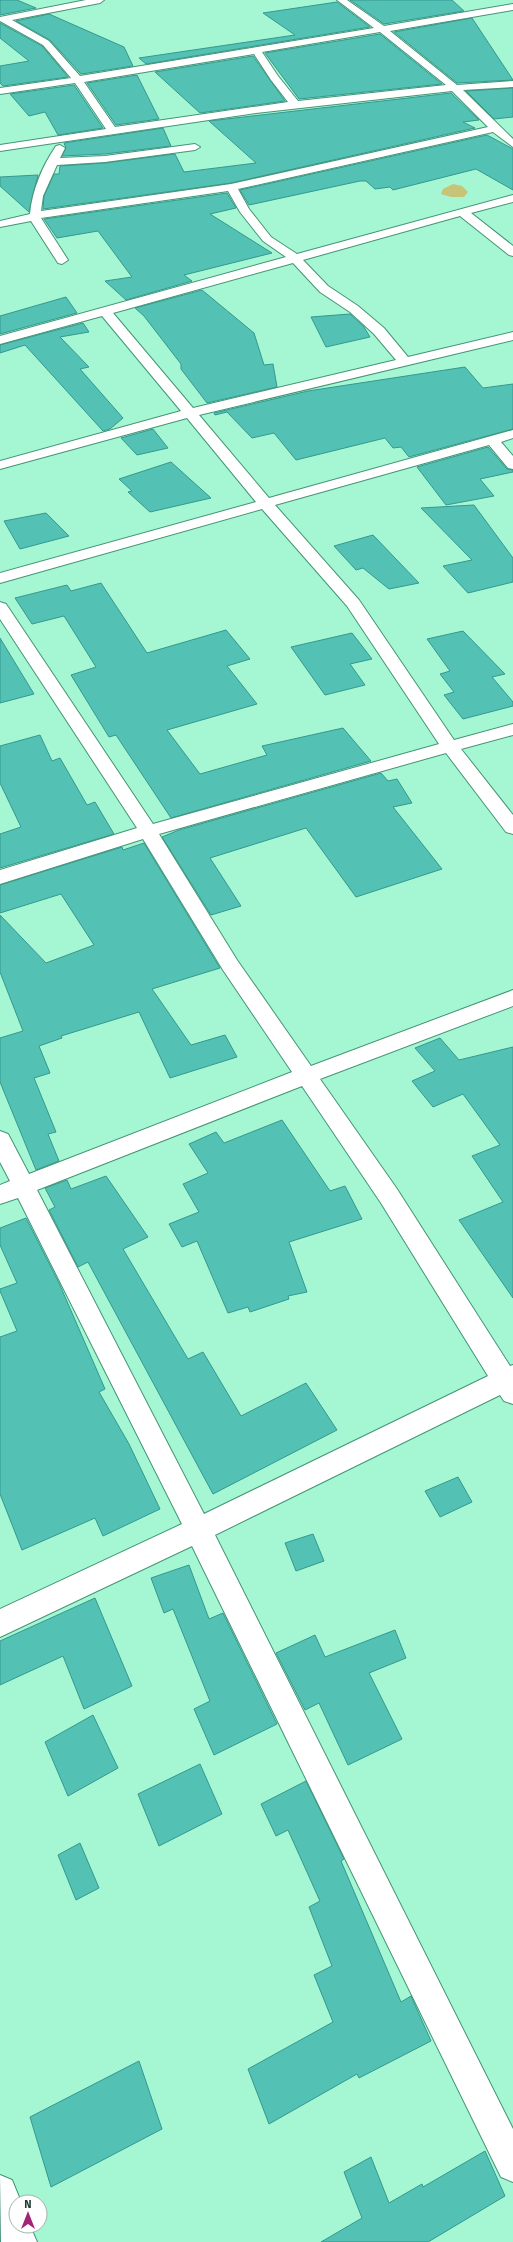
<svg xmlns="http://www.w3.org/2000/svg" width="513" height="2242" viewBox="0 0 513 2242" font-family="'Fira Sans',sans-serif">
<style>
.green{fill:#c8c477}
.building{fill:#53c1b4;stroke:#34998e}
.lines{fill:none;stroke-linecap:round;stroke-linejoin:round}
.minor-casing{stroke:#449575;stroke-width:2}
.minor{fill:#fff;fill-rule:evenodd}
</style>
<rect width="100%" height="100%" fill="#a5f6d3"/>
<polygon class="green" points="453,184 462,186 468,192 464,197 451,197 441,194 443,189"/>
<g class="building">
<polygon points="0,0 17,0 36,8 0,15"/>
<polygon points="350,0 452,0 464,11 384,24"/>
<polygon points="337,2 370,27 146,64 139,58 295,35 263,13"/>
<polygon points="49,14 124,47 133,66 81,74 50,40 16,21"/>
<polygon points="472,18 513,80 457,83 394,32"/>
<polygon points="0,23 42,46 68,77 3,86 0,83 0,66 29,61 0,38"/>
<polygon points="380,34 442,84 299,99 265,53"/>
<polygon points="253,56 285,101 200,113 155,72"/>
<polygon points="137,75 159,119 116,125 87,83"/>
<polygon points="74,85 103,128 58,135 45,112 29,116 10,94"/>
<polygon points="513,88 513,117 494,119 466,91"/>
<polygon points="451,93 479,120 463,122 475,128 231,183 43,209 44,196 54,174 59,174 60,166 105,163 175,154 184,172 256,163 209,121"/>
<polygon points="163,128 171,146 105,154 62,156 66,148 64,143"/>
<polygon points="487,135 513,149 513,190 476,169 393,190 390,187 375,189 366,181 360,181 249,205 240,190"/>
<polygon points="38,175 29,212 0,186 0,177"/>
<polygon points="227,193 236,208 210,214 272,253 184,275 192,281 126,300 105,281 132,277 98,231 57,238 44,219"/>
<polygon points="202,290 254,333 264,365 273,364 277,387 207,403 181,369 181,364 144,316 135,308"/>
<polygon points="66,297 77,313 0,334 0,316"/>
<polygon points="350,314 364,327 370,337 326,347 311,317"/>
<polygon points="83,323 89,332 60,337 89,367 80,369 123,418 110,429 103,431 25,345 0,353 0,345"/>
<polygon points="465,367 483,388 513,384 513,429 409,457 401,447 393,448 385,438 296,460 274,433 252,438 227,412 215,415 214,413 308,391"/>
<polygon points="153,429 168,448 137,455 121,438"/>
<polygon points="488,447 507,469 513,470 513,472 480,479 494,496 446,505 417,467"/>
<polygon points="171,462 211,498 150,512 128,492 132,491 119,479"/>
<polygon points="474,505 513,558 513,582 468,593 443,566 472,560 421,508"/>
<polygon points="46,513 69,536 20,549 4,521"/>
<polygon points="373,535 419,583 389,589 363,568 356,570 334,546"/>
<polygon points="101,583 147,653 226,630 250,659 227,666 257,704 167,730 200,774 267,755 262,746 343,728 371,761 171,818 116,735 109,737 71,675 96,667 64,616 32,624 15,598 67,585 71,591"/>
<polygon points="463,631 505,674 492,677 513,702 513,706 463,719 444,695 454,692 440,674 450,671 427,639"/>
<polygon points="352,633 372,659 350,664 365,685 325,695 291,647"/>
<polygon points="0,638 34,694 0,703"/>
<polygon points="40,735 52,761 60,758 87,805 95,802 114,834 0,868 0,834 21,827 0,783 0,746"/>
<polygon points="381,773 388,781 397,779 412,803 393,807 442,869 356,897 306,828 210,858 241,906 211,915 162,837 179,830"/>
<polygon points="144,843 220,968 152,989 191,1045 225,1035 237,1057 170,1078 139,1012 61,1036 62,1038 39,1046 50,1073 34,1078 56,1132 48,1134 59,1161 36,1170 0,1082 0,1038 23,1031 0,972 0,915 46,963 94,945 61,894 0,913 0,885 122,847 123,850"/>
<polygon points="440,1038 459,1060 513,1047 513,1298 459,1220 503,1202 472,1156 500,1145 463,1094 433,1107 412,1081 435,1071 415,1048"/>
<polygon points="282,1120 330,1191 345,1186 362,1219 289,1242 307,1292 288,1296 289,1299 250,1312 248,1307 228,1313 197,1241 182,1247 169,1224 199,1212 183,1184 208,1173 189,1144 216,1132 224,1143"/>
<polygon points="106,1176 148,1237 123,1249 188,1359 203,1352 241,1416 306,1383 337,1430 213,1494 88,1262 78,1267 49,1210 55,1207 45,1188 67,1180 71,1189"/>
<polygon points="26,1218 59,1283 105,1389 99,1392 129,1444 160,1509 103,1536 95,1518 22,1550 0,1494 0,1337 17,1331 0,1291 0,1289 17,1283 0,1245 0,1228"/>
<polygon points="458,1477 472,1502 440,1517 425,1491"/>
<polygon points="313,1534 324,1561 296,1571 285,1543"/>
<polygon points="189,1565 209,1619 223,1613 277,1724 214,1755 194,1709 210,1701 173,1609 164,1613 151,1578"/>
<polygon points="95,1598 132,1686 84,1709 63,1656 0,1685 0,1641"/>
<polygon points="395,1630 406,1658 369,1673 402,1739 348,1765 319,1703 305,1710 276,1653 315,1635 325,1657"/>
<polygon points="93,1715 118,1768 68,1796 45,1742"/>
<polygon points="200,1764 222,1814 159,1846 138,1794"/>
<polygon points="306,1781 344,1859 341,1861 401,2002 411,1996 431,2041 359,2078 357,2074 269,2124 248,2069 333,2022 314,1975 332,1966 309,1907 320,1901 288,1830 276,1836 261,1804"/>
<polygon points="80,1843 99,1888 76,1900 58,1855"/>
<polygon points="139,2061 162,2129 51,2187 30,2117"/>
<polygon points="485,2151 505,2196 428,2242 321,2242 362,2218 344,2172 371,2157 389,2203 422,2184 423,2187"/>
</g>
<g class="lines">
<g class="minor-casing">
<g id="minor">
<path d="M 86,0 L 104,0 L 100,3 L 12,20 L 49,41 L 80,76 L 374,28 L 337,0 L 347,0 L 384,26 L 513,4 L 513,10 L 390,31 L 457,85 L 513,81 L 513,87 L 463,90 L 513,139 L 513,147 L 493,132 L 238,189 L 249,209 L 271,237 L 297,254 L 513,195 L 513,202 L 471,213 L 513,246 L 513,256 L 509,255 L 460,216 L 303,260 L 328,286 L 358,306 L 384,328 L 408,357 L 513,332 L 513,340 L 199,415 L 269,498 L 513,430 L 513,438 L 501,442 L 513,456 L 513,469 L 508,468 L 489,445 L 275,505 L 359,600 L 454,740 L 513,724 L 513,735 L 461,749 L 513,815 L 513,834 L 506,832 L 446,753 L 159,834 L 237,960 L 311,1066 L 513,990 L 513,1006 L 320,1079 L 397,1189 L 510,1366 L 513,1365 L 513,1404 L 504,1401 L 500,1395 L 215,1535 L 513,2129 L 513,2182 L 501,2177 L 192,1546 L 0,1637 L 0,1609 L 182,1524 L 18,1198 L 0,1204 L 0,1185 L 10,1181 L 0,1162 L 0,1131 L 8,1134 L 29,1174 L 292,1072 L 223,970 L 143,839 L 0,884 L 0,870 L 137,828 L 0,619 L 0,602 L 6,604 L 8,607 L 153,824 L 439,744 L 347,606 L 262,509 L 0,583 L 0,573 L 256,502 L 187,418 L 0,469 L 0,461 L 181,411 L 102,316 L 0,344 L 0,336 L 286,257 L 263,241 L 240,212 L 228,191 L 41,218 L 68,260 L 62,264 L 58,263 L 31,221 L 0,227 L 0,221 L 30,214 C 32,190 43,165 56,146 L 60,145 L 65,148 L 60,158 L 105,156 L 195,144 L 200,147 L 195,150 L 105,162 L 57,165 L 43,196 L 41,211 L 231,184 L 488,127 L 452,91 L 256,113 L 0,151 L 0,145 L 106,129 L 75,83 L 0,94 L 0,88 L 71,78 L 43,45 L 0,21 L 0,17 ZM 380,32 L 446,85 L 298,101 L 278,76 L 262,52 ZM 254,54 L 271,80 L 288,102 L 115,127 L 84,82 ZM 293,263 L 320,292 L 350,312 L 374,334 L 396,360 L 193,408 L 113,313 ZM 302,1086 L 381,1203 L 488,1376 L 204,1514 L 37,1190 Z"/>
<polygon points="0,2175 12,2180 21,2202 16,2202 16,2226 30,2226 37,2242 1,2242"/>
</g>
</g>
<use href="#minor" class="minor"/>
</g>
<g transform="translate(28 2214)"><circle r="19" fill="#ffffff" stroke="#a4b1ac"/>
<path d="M0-3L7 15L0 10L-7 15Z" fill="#a22477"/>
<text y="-6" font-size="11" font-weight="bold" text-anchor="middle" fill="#1b3c2f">N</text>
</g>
</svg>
